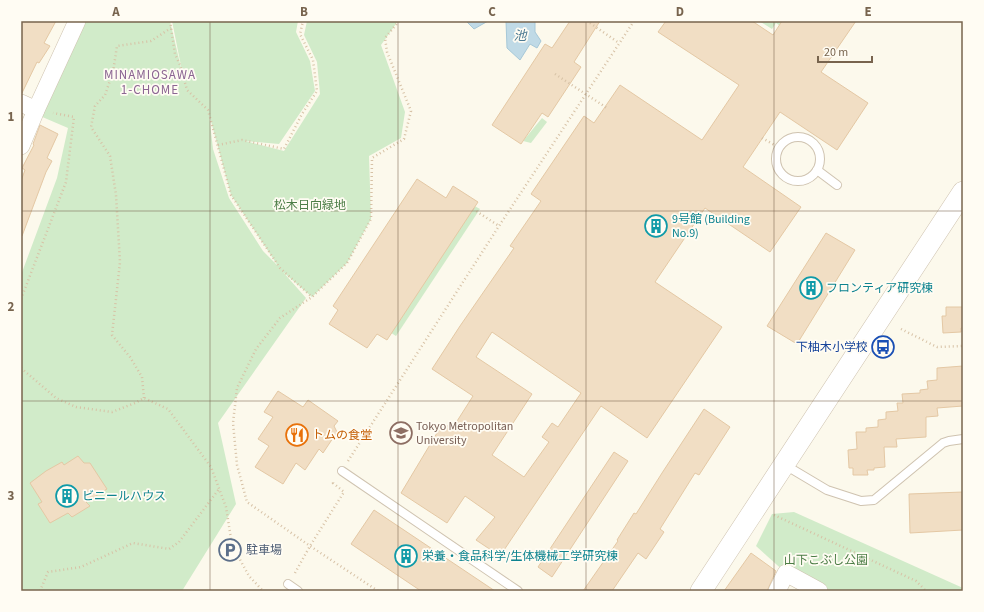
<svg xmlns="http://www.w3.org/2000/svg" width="984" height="612" viewBox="0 0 984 612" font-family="'Source Sans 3','Noto Sans JP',sans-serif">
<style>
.green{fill:#d1ebc9;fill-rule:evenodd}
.water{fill:#c0dae6;stroke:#a6c8d8}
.building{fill:#f1dec4;stroke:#e4c8a4;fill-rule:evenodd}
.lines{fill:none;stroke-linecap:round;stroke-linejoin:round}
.service-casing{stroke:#cfc3b0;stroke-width:10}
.minor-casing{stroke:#cfc3b0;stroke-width:18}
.tertiary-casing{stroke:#cfc3b0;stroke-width:22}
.path{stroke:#d7c2a6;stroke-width:2.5;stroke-dasharray:1 3;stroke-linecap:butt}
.service{stroke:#fff;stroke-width:8}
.minor{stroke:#fff;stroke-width:17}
.tertiary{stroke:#fff;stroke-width:21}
.path-bridge{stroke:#d7c2a6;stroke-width:2.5;stroke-dasharray:1 3;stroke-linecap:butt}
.grid{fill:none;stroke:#78644e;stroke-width:1;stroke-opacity:0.55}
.labels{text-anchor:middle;stroke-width:3.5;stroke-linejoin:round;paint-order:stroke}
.park-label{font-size:12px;fill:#4c7d46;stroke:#fffcf3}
.culture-label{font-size:12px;fill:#0d838f;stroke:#fffcf3;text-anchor:start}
.transit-label{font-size:12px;fill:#164399;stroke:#fffcf3;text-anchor:end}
.education-label{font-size:12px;fill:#785e54;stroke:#fffcf3;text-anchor:start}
.food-label{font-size:12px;fill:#c56008;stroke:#fffcf3;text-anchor:start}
.service-label{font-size:12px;fill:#4e5e75;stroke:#fffcf3;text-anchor:start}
.water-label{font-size:13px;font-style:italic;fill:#4b7992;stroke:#fffcf3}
.neighbourhood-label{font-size:13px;letter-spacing:1px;fill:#8c6693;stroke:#fffcf3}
.neatline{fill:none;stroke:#78644e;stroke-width:1.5}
.grid-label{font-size:13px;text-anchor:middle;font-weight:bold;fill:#78644e}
</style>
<rect width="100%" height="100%" fill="#fcf9ec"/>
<g class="green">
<path d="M 86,21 L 170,21 L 183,76 L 172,21 L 298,21 L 296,32 L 310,61 L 315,91 L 279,144 L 245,141 L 284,151 L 320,94 L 317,62 L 304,35 L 307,21 L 398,21 L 381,45 L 405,112 L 401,138 L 369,156 L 371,219 L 347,263 L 312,297 L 283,272 L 306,298 L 218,423 L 236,504 L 182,591 L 21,591 L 21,275 L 57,178 L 68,128 L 40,116 ZM 209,114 L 231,195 L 278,266 L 263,251 L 229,198 L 213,149 Z"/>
<polygon points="759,21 768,21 770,22 771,21 789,21 784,29 776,23 772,29"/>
<polygon points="542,118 547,122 531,143 523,141"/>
<polygon points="471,204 480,209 396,336 385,329"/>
<polygon points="794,512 963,588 963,591 819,591 786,573 756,546 772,514"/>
</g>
<g class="water">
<polygon points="466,21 488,21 474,29"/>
<polygon points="506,21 535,21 535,32 541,41 537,48 530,44 520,60 507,48"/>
</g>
<g class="building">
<polygon points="21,21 56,21 44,43 50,46 39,63 37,62 22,93 21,93"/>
<polygon points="570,21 600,21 574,62 581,67 548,117 542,113 521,144 492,125 545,44 552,48"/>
<path d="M 666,21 L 752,21 L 773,35 L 782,21 L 856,21 L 821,72 L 868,103 L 837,150 L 780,112 L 743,167 L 801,207 L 770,252 L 705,208 L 655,282 L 722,327 L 647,438 L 601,406 L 500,556 L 476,540 L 495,517 L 465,496 L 447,523 L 401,493 L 443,423 L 452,429 L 473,396 L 432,369 L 460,326 L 514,248 L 510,246 L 541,201 L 531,194 L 584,116 L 594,123 L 620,85 L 702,140 L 739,85 L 658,32 ZM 492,332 L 581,393 L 558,427 L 552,423 L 542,437 L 549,442 L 524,477 L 492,455 L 532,394 L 476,357 Z"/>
<polygon points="40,125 58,134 47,158 52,161 46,172 22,236 21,236 21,181 25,170 22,168 34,145 33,144"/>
<polygon points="417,179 446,198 453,186 478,202 387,340 377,334 367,348 329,324 338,310 333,306"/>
<polygon points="826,233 855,250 797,344 767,326"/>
<polygon points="946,307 963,307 963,328 961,328 961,332 943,333 942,316 946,316"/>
<polygon points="963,366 963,406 937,408 938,416 926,417 926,437 896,439 897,447 884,447 885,467 874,468 874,470 867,470 868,475 853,475 853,468 849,468 848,450 857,449 856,432 866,432 866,428 878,427 878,420 886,419 886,412 898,411 897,403 903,403 902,394 920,393 920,390 928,389 927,381 937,380 937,368"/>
<polygon points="278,391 303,407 308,400 338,421 334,426 337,432 323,453 319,449 305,470 296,463 283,484 255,467 269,446 258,439 273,417 264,412"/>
<polygon points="704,409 730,427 699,475 695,473 660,529 664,532 646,559 638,553 612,591 583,591 618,541 617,540 634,513 636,514 662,473"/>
<polygon points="614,452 628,461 552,577 538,567"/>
<polygon points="78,456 84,463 90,463 103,483 107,489 86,502 90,506 72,517 68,513 50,523 38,504 42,502 30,483 46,471 62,462 64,465"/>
<polygon points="963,492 963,530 910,533 909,494"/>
<polygon points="374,510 495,591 421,591 351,544"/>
<polygon points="751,553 776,571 767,591 724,591"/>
</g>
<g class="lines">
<g class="service-casing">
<g id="service">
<circle cx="798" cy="159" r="22"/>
<polyline points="817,170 837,185"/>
<polyline points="785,465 827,490 861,501 874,500 943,443 949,441 963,439"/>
<polyline points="342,471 518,591"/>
<polyline points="288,584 298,591"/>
</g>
</g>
<g class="minor-casing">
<g id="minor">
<polyline points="21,103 36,110"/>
<polyline points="21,146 36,110 77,21"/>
<polyline points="777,591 786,573 819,591"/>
</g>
</g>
<g class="tertiary-casing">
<polyline id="tertiary" points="701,591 963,192"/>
</g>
<g class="path">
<polyline points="170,21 175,54 180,65 187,90 208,110 231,195 280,268 312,297"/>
<polyline points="590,23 619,43"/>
<polyline points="762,138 780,148"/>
<polyline points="218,145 242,140 284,149 302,114 317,91 313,60 300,34 303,21"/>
<polyline points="473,209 499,226"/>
<polyline points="21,299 66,182 74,117 53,113"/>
<polyline points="901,329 937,347 963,346"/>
<polyline points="21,368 56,398 76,407 112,412 135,403 144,398 168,409 211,467 226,507 232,545 249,576 263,591"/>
<polyline points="144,398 142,377 130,357 112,335 120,262 116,195 110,156 91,127 95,106 105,95 113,72 117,46 151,41 171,28"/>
<polyline points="348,461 499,226 634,21"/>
<polyline points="774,515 916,581 926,591"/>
<polyline points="295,573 310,546 344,492 333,483 335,481"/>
<polyline points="40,591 48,572 81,567 133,543 169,549 179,542 219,489"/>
<polyline points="378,591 310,546 247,502 237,465 233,423 237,388 256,349 280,318 312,297 347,263 371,219 372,158 404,139 411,111 387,52 385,38 399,21"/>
</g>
<use href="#service" class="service"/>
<use href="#minor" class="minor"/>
<use href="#tertiary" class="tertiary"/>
<polyline class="path-bridge" points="555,74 607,108"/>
</g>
<path class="grid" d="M 210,21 L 210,591M 398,21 L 398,591M 586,21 L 586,591M 774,21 L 774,591M 21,211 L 963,211M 21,401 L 963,401"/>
<defs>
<g id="building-ring" transform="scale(1.15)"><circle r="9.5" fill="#fffcf3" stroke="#0f9aa8" stroke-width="1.5"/><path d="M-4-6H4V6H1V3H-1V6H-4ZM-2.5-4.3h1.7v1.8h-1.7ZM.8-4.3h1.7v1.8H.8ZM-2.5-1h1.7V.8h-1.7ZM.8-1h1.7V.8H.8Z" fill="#0f9aa8"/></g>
<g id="bus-ring" transform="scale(1.15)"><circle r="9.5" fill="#fffcf3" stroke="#1a4fb4" stroke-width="1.5"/><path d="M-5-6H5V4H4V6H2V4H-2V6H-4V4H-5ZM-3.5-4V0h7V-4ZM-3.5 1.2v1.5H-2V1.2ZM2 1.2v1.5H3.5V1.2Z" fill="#1a4fb4"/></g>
<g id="university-ring" transform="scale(1.15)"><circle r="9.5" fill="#fffcf3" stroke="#8d6e63" stroke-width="1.5"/><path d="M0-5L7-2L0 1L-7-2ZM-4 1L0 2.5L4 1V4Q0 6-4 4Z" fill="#8d6e63"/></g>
<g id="restaurant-ring" transform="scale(1.15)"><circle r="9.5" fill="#fffcf3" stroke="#e8710a" stroke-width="1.5"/><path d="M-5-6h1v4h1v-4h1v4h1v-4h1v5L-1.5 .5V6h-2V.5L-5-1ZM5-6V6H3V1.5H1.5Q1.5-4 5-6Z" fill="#e8710a"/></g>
<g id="parking-ring" transform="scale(1.15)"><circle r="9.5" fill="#fffcf3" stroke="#5c6f8a" stroke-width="1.5"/><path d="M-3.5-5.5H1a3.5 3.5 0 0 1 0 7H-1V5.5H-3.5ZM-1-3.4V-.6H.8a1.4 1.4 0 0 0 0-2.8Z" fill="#5c6f8a"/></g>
</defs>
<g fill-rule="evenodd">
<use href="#building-ring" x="656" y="226"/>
<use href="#building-ring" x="811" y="288"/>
<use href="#bus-ring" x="883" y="347"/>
<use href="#university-ring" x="401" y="433"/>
<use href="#restaurant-ring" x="297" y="435"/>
<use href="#building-ring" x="67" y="496"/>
<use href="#parking-ring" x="230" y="550"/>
<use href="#building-ring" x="406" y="556"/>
</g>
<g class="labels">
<g class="park-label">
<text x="310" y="209">松木日向緑地</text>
<text x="826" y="564">山下こぶし公園</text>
</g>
<g class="culture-label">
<text x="672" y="223">9号館 (Building<tspan x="672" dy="14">No.9)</tspan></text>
<text x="826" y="292">フロンティア研究棟</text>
<text x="82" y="500">ビニールハウス</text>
<text x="422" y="560">栄養・食品科学/生体機械工学研究棟</text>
</g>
<g class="transit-label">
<text x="868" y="351">下柚木小学校</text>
</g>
<g class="education-label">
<text x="416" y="430">Tokyo Metropolitan<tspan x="416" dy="14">University</tspan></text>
</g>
<g class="food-label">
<text x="312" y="439">トムの食堂</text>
</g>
<g class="service-label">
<text x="246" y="554">駐車場</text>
</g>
<g class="water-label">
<text x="520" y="40">池</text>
</g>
<g class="neighbourhood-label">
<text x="150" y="79">MINAMIOSAWA<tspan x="150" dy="15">1-CHOME</tspan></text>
</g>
</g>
<rect width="984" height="612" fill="none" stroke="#fffcf3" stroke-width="44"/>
<path d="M818 56v6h54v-6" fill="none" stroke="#78644e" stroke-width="2"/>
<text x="824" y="56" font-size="12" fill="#78644e" stroke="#fffcf3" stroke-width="3" paint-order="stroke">20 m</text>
<rect x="22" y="22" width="940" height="568" class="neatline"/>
<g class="grid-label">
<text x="116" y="16">A</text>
<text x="304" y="16">B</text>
<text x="492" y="16">C</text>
<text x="680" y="16">D</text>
<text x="868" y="16">E</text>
<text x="11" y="121">1</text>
<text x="11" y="311">2</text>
<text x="11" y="500">3</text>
</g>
</svg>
